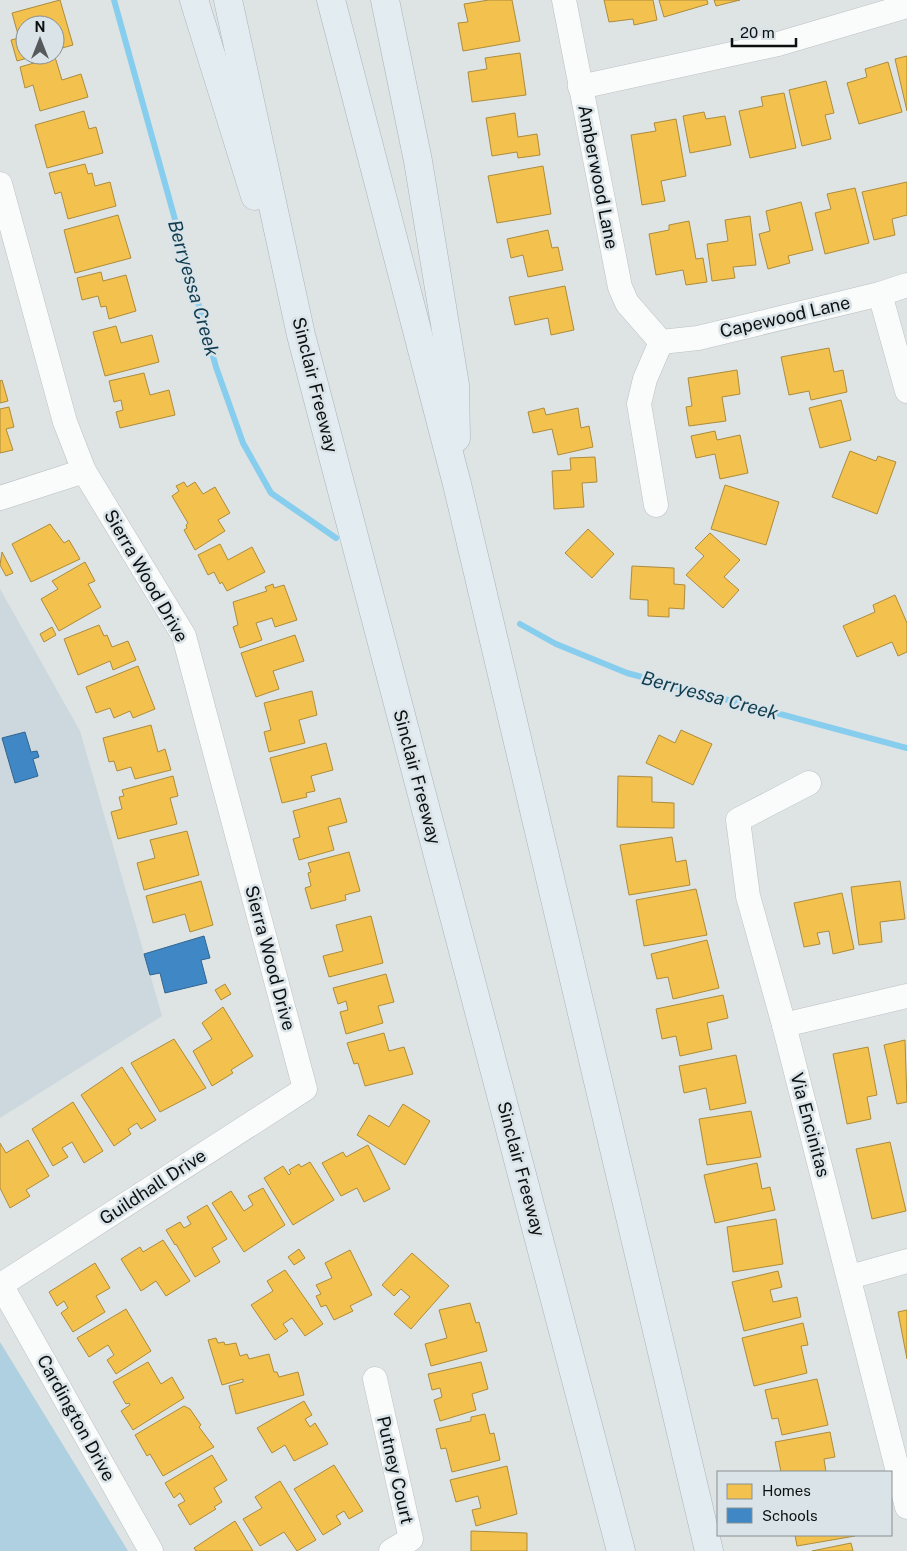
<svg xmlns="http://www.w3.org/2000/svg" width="907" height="1551" viewBox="0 0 907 1551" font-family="'Public Sans',sans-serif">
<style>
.built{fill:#ccd8dd}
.green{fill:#afd0e0}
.homes{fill:#f2c14e;stroke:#ad8c3c}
.schools{fill:#3f88c5;stroke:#30648f}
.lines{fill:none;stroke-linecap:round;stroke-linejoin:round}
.stream{stroke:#86cdee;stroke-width:6}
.minor-casing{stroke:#bdc1c3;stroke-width:25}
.highway-casing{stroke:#aab4b9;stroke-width:29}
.minor{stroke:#fafbfb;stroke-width:24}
.highway{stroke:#e3ecf0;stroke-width:28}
.labels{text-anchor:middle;stroke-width:5;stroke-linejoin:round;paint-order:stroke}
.street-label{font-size:18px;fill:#0d1011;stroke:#dae4e8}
.water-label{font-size:19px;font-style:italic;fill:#0f3c4f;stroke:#dae4e8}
</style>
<rect width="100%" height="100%" fill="#dee3e4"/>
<polygon class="built" points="0,589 80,731 162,1016 0,1118"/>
<polygon class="green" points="0,1342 128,1551 0,1551"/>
<g class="homes">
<polygon points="60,0 73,45 55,50 55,25 25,25 25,55 38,55 17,61 11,40 19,38 12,13"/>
<polygon points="489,0 512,0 520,41 463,51 458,23 468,22 464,4"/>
<polygon points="604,0 653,0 657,20 634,25 633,19 609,22"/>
<polygon points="659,0 707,0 708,4 664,17"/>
<polygon points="714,0 740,0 716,6"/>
<polygon points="520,53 526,95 472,102 468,72 487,69 485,58"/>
<polygon points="907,56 907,111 895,59"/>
<polygon points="55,57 62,80 81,74 88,97 40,111 33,85 25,88 20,67"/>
<polygon points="888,62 902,112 859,124 847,83 867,77 865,69"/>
<polygon points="826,81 834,113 825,115 831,139 802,146 789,90"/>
<polygon points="784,93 796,148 750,158 739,111 763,106 761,97"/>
<polygon points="84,111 89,129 96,127 103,153 47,168 35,125"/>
<polygon points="704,112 706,119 725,116 731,145 690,153 683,116"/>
<polygon points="515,113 518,137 537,134 540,155 518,158 517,152 492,156 486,118"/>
<polygon points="676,119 686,176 661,181 665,201 642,205 631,135 656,131 654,123"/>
<polygon points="85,164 88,174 92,173 95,186 110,182 116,206 68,219 61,192 55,194 49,173"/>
<polygon points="543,166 551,214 497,223 488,176"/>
<polygon points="907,182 907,215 892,219 895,235 874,240 862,192"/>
<polygon points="855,188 869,243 825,254 815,213 831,209 827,194"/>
<polygon points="801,202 813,250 788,256 790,263 768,269 759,234 770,231 766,211"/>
<polygon points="118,215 131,258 75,273 64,230"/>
<polygon points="750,216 756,265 733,267 735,278 712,281 707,244 728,241 725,220"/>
<polygon points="689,221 696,259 703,258 707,282 686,285 683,270 656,275 649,234 669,230 669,225"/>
<polygon points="548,230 552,248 558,247 563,270 528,277 523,255 511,258 507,239"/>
<polygon points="101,272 103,281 126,275 136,311 109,319 106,306 101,307 98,296 82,300 77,278"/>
<polygon points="565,286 574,330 551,335 548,318 515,325 509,297"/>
<polygon points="116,326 121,343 152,335 159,362 105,376 93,332"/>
<polygon points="829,348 834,372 843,370 847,392 811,400 809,391 789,395 781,357"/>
<polygon points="737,370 740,394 722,397 726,421 689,426 686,407 692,406 688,378"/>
<polygon points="144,373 150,395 169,390 175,415 120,428 116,412 123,410 121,400 114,402 109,381"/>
<polygon points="2,380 8,401 0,403 0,381"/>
<polygon points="841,400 851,440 820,448 809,408"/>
<polygon points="9,407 14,427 6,429 13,450 0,453 0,409"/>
<polygon points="544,408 546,415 578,408 581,428 589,426 593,447 558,455 552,429 533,433 528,412"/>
<polygon points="715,431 717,440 740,435 748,473 720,479 715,454 696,458 691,436"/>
<polygon points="850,451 876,461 878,456 896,462 877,514 832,497"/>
<polygon points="595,457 597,482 582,483 584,507 554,509 552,471 571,470 570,458"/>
<polygon points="184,482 187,487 195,482 203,494 215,487 230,513 218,520 225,531 195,550 184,530 187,528 186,525 188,523 172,496 179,491 176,486"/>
<polygon points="725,485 779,502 766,545 711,529"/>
<polygon points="50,524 64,543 69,540 80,559 31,582 12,544"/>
<polygon points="588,529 614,554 592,578 565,553"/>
<polygon points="710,533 740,560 724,577 739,590 723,608 686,575 704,556 695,548"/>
<polygon points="220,544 228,560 252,547 265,572 227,591 222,582 220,584 214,572 208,575 198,555"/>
<polygon points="2,552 13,573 6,576 0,565"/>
<polygon points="85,562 95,581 88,584 101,607 59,631 41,599 58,589 52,581"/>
<polygon points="632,566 674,568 674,584 685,585 684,609 669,608 669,617 648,616 648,600 630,599"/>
<polygon points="273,584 274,588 284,585 297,620 275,627 272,618 256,623 262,640 240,648 233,627 238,625 233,602 267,591 265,587"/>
<polygon points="895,595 907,623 907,652 898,656 892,642 857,657 843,626 875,612 873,605"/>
<polygon points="99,625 104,636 107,635 112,647 128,641 136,660 113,670 110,661 78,675 64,639"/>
<polygon points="52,627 56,635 44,642 40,634"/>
<polygon points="295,635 304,661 273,671 279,689 256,697 241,653"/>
<polygon points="138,666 155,709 133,718 130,711 114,718 110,708 96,713 86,687"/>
<polygon points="312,691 317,715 299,720 305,743 269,752 264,732 271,730 264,703"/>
<polygon points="151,725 158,752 165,749 171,770 135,779 131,767 117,771 114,761 109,762 103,738"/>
<polygon points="681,730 712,744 693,785 646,763 659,735 675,743"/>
<polygon points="326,743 333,770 311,776 315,791 306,793 307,797 282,803 270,758"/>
<polygon points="173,776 178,796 170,798 177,824 118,839 111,812 122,809 119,797 124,796 122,790"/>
<polygon points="618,776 652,777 652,802 674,803 674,828 617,827"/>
<polygon points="340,798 347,822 328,827 334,850 299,860 293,839 300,837 293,811"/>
<polygon points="187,831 199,875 144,890 137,863 155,858 150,840"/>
<polygon points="672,837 676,862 686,860 690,885 629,895 620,845"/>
<polygon points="349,852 360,891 345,895 346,900 311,909 305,888 311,886 308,873 311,872 308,863"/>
<polygon points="201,881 213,925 190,932 185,914 153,923 146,896"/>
<polygon points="900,881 905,919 880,922 882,942 859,945 851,887"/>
<polygon points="696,889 707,935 644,946 636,900"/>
<polygon points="842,893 854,949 833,954 829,931 817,933 820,944 804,947 794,903"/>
<polygon points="371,916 383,963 329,977 323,956 343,951 336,925"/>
<polygon points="707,940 719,988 673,999 668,977 657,979 651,954"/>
<polygon points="386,974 394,1002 378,1006 383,1023 346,1034 340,1012 348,1010 346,1001 338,1004 333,988"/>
<polygon points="225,984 231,994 221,1000 215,990"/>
<polygon points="723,995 728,1018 707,1023 712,1049 680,1056 676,1036 662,1039 656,1009"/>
<polygon points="223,1007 253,1056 231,1070 233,1073 212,1086 193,1051 212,1039 202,1023"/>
<polygon points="384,1033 389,1051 404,1047 413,1074 365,1086 358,1063 354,1064 347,1043"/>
<polygon points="174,1039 206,1088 160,1112 131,1063"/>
<polygon points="905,1040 907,1102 897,1104 884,1045"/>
<polygon points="868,1047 877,1095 867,1097 871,1119 847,1124 833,1054"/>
<polygon points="736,1055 746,1103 710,1110 706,1088 684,1093 679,1066"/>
<polygon points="122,1067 156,1120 141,1129 137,1123 128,1129 131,1134 114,1146 81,1095"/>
<polygon points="73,1102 103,1151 84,1163 72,1142 62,1148 68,1157 53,1166 32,1129"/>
<polygon points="403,1104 430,1121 405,1165 357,1135 369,1115 389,1127"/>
<polygon points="751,1111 761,1157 707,1165 699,1119"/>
<polygon points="28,1140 49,1176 26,1190 30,1196 10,1208 0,1188 0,1143 6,1153"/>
<polygon points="890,1142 906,1211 872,1219 856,1149"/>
<polygon points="368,1145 390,1189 364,1202 357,1188 341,1196 322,1163 343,1152 346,1157"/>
<polygon points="310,1162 334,1200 293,1225 264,1178 283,1166 289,1175 291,1173 289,1170 299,1164 301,1167"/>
<polygon points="757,1163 762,1189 770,1187 775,1210 715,1223 704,1175"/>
<polygon points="263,1188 285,1225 244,1252 212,1203 231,1191 244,1211 253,1205 248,1196"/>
<polygon points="207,1205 227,1239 212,1248 220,1262 195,1277 176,1244 175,1245 166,1230 180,1222 184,1228 191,1224 187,1217"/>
<polygon points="776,1219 783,1264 733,1272 727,1227"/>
<polygon points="163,1240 190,1281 166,1296 156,1281 141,1291 121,1259 140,1247 143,1252"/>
<polygon points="299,1249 305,1258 294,1265 288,1257"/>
<polygon points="350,1250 372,1295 350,1306 353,1311 334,1320 326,1305 321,1307 316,1296 321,1294 316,1285 332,1278 325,1263"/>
<polygon points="412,1253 449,1286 411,1329 394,1314 410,1297 401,1289 394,1296 382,1285"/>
<polygon points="95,1263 110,1288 96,1296 105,1312 73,1332 61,1313 68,1308 64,1301 57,1306 49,1292"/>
<polygon points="285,1270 323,1324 305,1336 292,1318 283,1324 288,1331 275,1340 251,1305 273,1291 267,1281"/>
<polygon points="778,1271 782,1287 770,1290 773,1302 797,1297 801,1317 744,1331 732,1282"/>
<polygon points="470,1303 476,1323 479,1322 487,1351 431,1366 425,1344 447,1338 439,1310"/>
<polygon points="126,1309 151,1351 116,1374 107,1360 114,1355 108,1345 89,1357 77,1338"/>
<polygon points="907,1310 907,1359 898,1312"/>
<polygon points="803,1323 808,1345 801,1346 807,1373 754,1386 742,1338"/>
<polygon points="216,1338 218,1343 224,1342 225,1345 236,1343 240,1356 247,1354 249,1359 269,1354 274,1372 277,1372 279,1377 298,1372 304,1395 236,1414 229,1386 243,1382 243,1379 222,1385 208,1340"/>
<polygon points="148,1362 161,1384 172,1377 184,1398 133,1430 121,1411 130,1405 129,1403 126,1404 113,1382"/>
<polygon points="481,1362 488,1389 472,1394 476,1410 440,1421 434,1400 442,1397 440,1388 432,1390 428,1374"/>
<polygon points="817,1379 828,1425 782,1435 778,1418 772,1419 765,1390"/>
<polygon points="304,1401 312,1415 305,1419 310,1427 315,1423 328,1444 294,1461 285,1445 272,1453 257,1428"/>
<polygon points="184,1406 190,1409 201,1425 199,1427 214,1447 163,1476 150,1454 147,1456 135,1435"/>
<polygon points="485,1414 490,1434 494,1433 500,1460 452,1472 446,1448 441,1449 436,1429 471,1421 471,1417"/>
<polygon points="830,1432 835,1457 824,1459 826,1472 781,1472 775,1442"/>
<polygon points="212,1455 227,1480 214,1488 222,1502 214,1507 216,1509 190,1525 178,1505 185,1501 180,1493 174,1498 165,1483"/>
<polygon points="334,1465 363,1511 349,1519 344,1511 336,1516 341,1524 323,1535 294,1489"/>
<polygon points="507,1466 517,1514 476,1526 472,1510 481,1508 478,1496 456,1502 450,1480"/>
<polygon points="280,1481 316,1540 297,1551 284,1532 260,1546 243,1519 262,1508 255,1497"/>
<polygon points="235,1521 253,1551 196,1551 194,1548"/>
<polygon points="471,1531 527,1533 527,1551 471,1551"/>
<polygon points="795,1535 854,1535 855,1536 797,1546"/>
<polygon points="851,1543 853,1551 812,1551"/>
</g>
<g class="schools">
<polygon points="25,732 31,752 37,751 39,757 33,759 38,776 15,783 2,738"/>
<polygon points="204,936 210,958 201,960 207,983 165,993 160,973 150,975 144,954"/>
</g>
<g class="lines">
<g class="stream">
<polyline points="114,0 216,367 243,443 271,493 336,538"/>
<polyline points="520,624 556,644 627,673 907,748"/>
</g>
<g class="minor-casing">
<g id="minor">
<polyline points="564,0 620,287 627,303 661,342"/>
<polyline points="580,87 778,44 907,6"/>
<polyline points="0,184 65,422 84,471 184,636 305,1089 1,1285 151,1551"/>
<polyline points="880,294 907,391"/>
<polyline points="661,342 698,338 880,294 907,285"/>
<polyline points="0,498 84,471"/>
<polyline points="656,505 639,404 645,379 661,342"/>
<polyline points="809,783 738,820 748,896 784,1025 907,1507"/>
<polyline points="784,1025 907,996"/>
<polyline points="850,1277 907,1261"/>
<polyline points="375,1379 411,1539 391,1551"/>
</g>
</g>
<g class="highway-casing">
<g id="highway">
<polyline points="194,0 255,196"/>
<polyline points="228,0 301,335 621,1551"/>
<polyline points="331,0 457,484 709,1551"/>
<polyline points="385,0 418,161 455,385 456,438"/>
</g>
</g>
<use href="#minor" class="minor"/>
<use href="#highway" class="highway"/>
</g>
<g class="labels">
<g class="street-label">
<text transform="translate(598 177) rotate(79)" y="6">Amberwood Lane</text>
<text transform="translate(785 317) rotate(-13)" y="6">Capewood Lane</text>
<text transform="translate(315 385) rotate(76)" y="6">Sinclair Freeway</text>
<text transform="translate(146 576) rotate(60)" y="6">Sierra Wood Drive</text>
<text transform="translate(417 777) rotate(75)" y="6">Sinclair Freeway</text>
<text transform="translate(270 958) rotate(75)" y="6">Sierra Wood Drive</text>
<text transform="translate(810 1125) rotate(75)" y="6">Via Encinitas</text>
<text transform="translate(521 1169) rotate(75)" y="6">Sinclair Freeway</text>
<text transform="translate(153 1187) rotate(-33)" y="6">Guildhall Drive</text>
<text transform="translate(76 1418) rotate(61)" y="6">Cardington Drive</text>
<text transform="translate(395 1470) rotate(77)" y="6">Putney Court</text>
</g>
<g class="water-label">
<text transform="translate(194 288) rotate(74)" y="7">Berryessa Creek</text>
<text transform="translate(710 695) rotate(15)" y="7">Berryessa Creek</text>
</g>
</g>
<rect x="717" y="1471" width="175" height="65" fill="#dae4e8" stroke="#888f92"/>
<rect x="727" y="1484" width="25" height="15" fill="#f2c14e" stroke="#888f92"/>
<text x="762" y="1496" font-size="15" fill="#0d1011">Homes</text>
<rect x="727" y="1508" width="25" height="15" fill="#3f88c5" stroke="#888f92"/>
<text x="762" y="1521" font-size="15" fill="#0d1011">Schools</text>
<g transform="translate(40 40)"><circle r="24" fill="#dae4e8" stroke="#888f92"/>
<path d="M0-4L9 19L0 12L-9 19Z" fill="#565a5b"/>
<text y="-8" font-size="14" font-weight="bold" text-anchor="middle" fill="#0d1011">N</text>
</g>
<path d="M732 38v8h64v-8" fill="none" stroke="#0d1011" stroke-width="2.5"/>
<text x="740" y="38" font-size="15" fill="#0d1011" stroke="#dae4e8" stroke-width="4" paint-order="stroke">20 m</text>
</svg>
